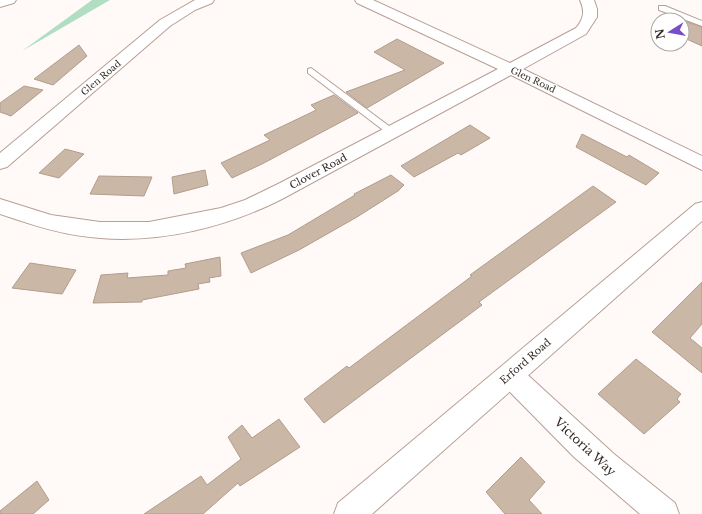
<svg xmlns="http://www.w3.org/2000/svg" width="702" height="514" viewBox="0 0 702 514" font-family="'Libre Baskerville',serif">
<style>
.green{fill:#b1dec3}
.building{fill:#cab7a6;stroke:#b09d8d}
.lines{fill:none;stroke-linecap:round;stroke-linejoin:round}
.lane-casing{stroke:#b79f95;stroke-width:2}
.street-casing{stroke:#b79f95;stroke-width:2}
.secondary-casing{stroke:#b79f95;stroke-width:2}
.lane{fill:#fff;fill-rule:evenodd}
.street{fill:#fff;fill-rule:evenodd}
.secondary{fill:#fff;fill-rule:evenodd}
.labels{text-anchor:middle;stroke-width:3;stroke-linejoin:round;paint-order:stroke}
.far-street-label{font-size:9px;fill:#342a26;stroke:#fff}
.street-label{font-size:10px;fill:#342a26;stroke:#fff}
.near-street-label{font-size:12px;fill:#342a26;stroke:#fff}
</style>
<rect width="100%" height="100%" fill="#fffaf8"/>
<polygon class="green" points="92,0 110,0 22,51"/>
<g class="building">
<polygon points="682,20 702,27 702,46 682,37"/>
<polygon points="397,39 444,63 367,108 346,92 405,70 374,52"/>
<polygon points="79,45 87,56 53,85 34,79"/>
<polygon points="24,86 43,90 11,116 0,112 0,103"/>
<polygon points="334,95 358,113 262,164 232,178 221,163 270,140 264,135 308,114 316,110 311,105"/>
<polygon points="470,125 490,138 461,155 458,153 414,177 401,166"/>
<polygon points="582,134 627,157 629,155 659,173 646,185 576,147"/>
<polygon points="65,149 84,154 59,178 39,173"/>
<polygon points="205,170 208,185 174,194 172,177"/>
<polygon points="391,175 404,185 398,191 357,217 299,250 251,273 241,253 288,235 355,195 354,194"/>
<polygon points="99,176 152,177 144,196 90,194"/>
<polygon points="593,186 616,202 479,302 482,305 324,423 304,399 347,366 349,368 472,276 470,275"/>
<polygon points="220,257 221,276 209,278 210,282 198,284 199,289 142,300 142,302 93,303 101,275 128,273 127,278 168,275 168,271 186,268 185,264"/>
<polygon points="30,263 76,270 62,294 12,288"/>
<polygon points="702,282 702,324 690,338 702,348 702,373 652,332"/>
<polygon points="636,359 681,394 677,399 680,402 644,434 598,394"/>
<polygon points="279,419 300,447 240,486 238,483 203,514 144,514 201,476 207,485 241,459 228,437 242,425 252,438"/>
<polygon points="521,457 545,482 529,500 542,514 505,514 486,492"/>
<polygon points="37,481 49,500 33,514 0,514 0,511"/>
</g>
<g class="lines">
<g class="lane-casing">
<g id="lane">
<polygon points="659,6 665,6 702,21 702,26 659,10"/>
<polygon points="311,68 393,129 395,131 393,133 387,133 308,73 308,69"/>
</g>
</g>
<g class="street-casing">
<g id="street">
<polygon points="0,0 16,0 14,3 0,7"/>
<polygon points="195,0 214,0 212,3 195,10 170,26 7,167 0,169 0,153 160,20"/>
<path d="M 355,0 L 373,0 L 510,63 L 576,28 C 584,19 585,11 580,0 L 594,0 L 597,9 L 597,17 L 586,34 L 523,69 L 702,156 L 702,170 L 511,75 L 282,199 C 227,227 162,243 100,238 C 66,236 32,225 0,214 L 0,199 L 51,215 L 100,222 L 149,222 L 221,208 L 245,200 L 280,183 L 498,69 L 357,3 Z"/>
<polygon points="510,363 519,367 614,454 675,503 679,514 640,514 574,457 501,383 497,375 501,367"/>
</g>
</g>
<g class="secondary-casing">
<polygon id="secondary" points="702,202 702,221 372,514 334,514 338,503 695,204"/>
</g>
<use href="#lane" class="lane"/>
<use href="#street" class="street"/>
<use href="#secondary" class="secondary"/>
</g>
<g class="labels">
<g class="far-street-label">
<text transform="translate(101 78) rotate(-40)" y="3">Glen Road</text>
<text transform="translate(533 80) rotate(25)" y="3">Glen Road</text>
</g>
<g class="street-label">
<text transform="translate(318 171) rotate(-28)" y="4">Clover Road</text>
<text transform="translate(525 361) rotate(-41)" y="4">Erford Road</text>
</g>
<g class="near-street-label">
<text transform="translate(585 447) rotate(43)" y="4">Victoria Way</text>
</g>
</g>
<g transform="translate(670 32) rotate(259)"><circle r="19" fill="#ffffff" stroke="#aeaaa8"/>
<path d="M0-3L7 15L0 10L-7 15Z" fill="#784ec7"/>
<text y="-6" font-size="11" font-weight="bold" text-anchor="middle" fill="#342a26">N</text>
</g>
</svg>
